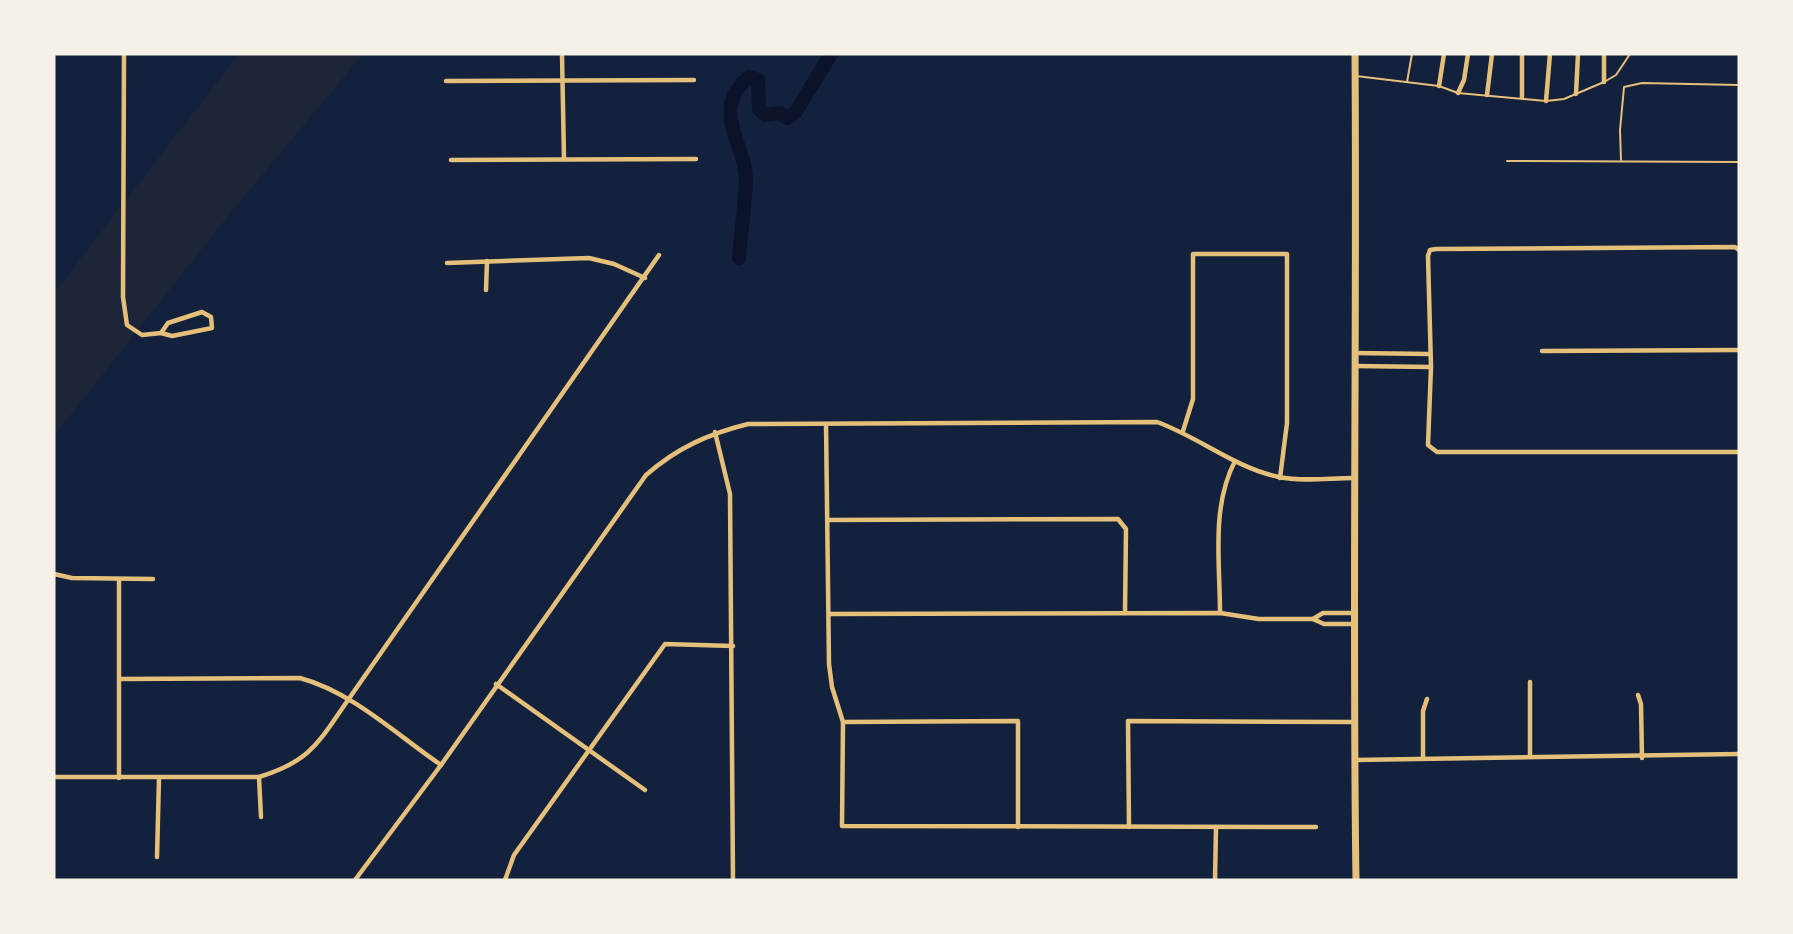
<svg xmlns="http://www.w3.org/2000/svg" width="1793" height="934" viewBox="0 0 1793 934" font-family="Poppins,sans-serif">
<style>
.green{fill:#1d2539}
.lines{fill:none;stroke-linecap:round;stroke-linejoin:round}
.river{stroke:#0b132b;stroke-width:14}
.service{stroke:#e5c07b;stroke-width:2}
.minor{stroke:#e5c07b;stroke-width:4.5}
.secondary{stroke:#e5c07b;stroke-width:7}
</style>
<rect width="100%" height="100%" fill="#14213d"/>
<polygon class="green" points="239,54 363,54 232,211 54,436 54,293"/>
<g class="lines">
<path class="river" d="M 739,258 C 741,232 745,206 746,180 C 746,144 709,110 749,77 L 758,80 L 759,109 L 765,115 L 780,113 L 787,118 L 795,113 L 831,54"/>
<g class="service">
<polyline points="1356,76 1439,86 1458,93 1546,101 1564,99 1604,82 1616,75 1630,54"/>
<polyline points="1407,82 1412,54"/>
<polyline points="1621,160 1620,130 1624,87 1642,83 1739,85"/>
<polyline points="1507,161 1739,162"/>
</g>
<g class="minor">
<polyline points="124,54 123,297 127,325 142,335 161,333"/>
<polyline points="562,54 564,159"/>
<polyline points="1604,54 1604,82"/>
<polyline points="446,81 694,80"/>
<polyline points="1439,86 1444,54"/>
<polyline points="1458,93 1464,80 1468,54"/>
<polyline points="1576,94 1578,54"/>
<polyline points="1487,95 1492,54"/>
<polyline points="1522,97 1522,54"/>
<polyline points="1546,101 1550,54"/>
<polyline points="451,160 696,159"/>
<polyline points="1739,250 1735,247 1436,249 1430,250 1428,256 1431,367 1428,445 1437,452 1739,452"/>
<polyline points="447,263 589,258 614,264 645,278"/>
<polyline points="486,290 487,261"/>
<polygon points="202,312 211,317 212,328 172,336 161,333 168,323"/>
<polyline points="1542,351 1739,350"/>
<polyline points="1354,353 1430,354"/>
<polyline points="1355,366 1431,367"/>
<polyline points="826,424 829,664 832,687 843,722 842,826 1316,827"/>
<polyline points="1183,431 1193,399 1193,254 1287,254 1287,423 1280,478"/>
<polyline points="715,432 730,494 733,880"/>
<polyline points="828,520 1118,519 1126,529 1125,613"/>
<polyline points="54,574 72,578 153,579"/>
<polyline points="119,580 119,778"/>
<path d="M 1220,613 C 1220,562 1211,507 1235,461"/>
<polyline points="829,614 1220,613 1259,619 1313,619 1324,624 1356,624"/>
<polyline points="1313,619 1323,613 1356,613"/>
<path d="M 120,679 L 300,678 C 352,692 397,735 441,765"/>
<polyline points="1530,682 1530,756"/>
<polyline points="496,684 645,790"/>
<polyline points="1638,695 1641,704 1642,758"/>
<polyline points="843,722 1018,721 1018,827"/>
<polyline points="1423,758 1423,711 1427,699"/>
<polyline points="1355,760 1739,754"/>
<path d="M 54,777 L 259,777 C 311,761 318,743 348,700 L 659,255"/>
<polyline points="259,777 261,817"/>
<polyline points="1129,827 1128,721 1355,722"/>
<polyline points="157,857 159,778"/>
<path d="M 355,880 L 441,765 L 646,475 C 677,448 708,434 748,424 L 1157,422 C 1199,437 1235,468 1279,477 C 1302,482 1330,478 1353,478"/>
<polyline points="505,880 514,855 665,644 733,646"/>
<polyline points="1215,880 1216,827"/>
</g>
<path class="secondary" d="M 1355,54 C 1357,329 1352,605 1356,880"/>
</g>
<rect width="1793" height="934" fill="none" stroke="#f6f1e7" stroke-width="111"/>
</svg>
